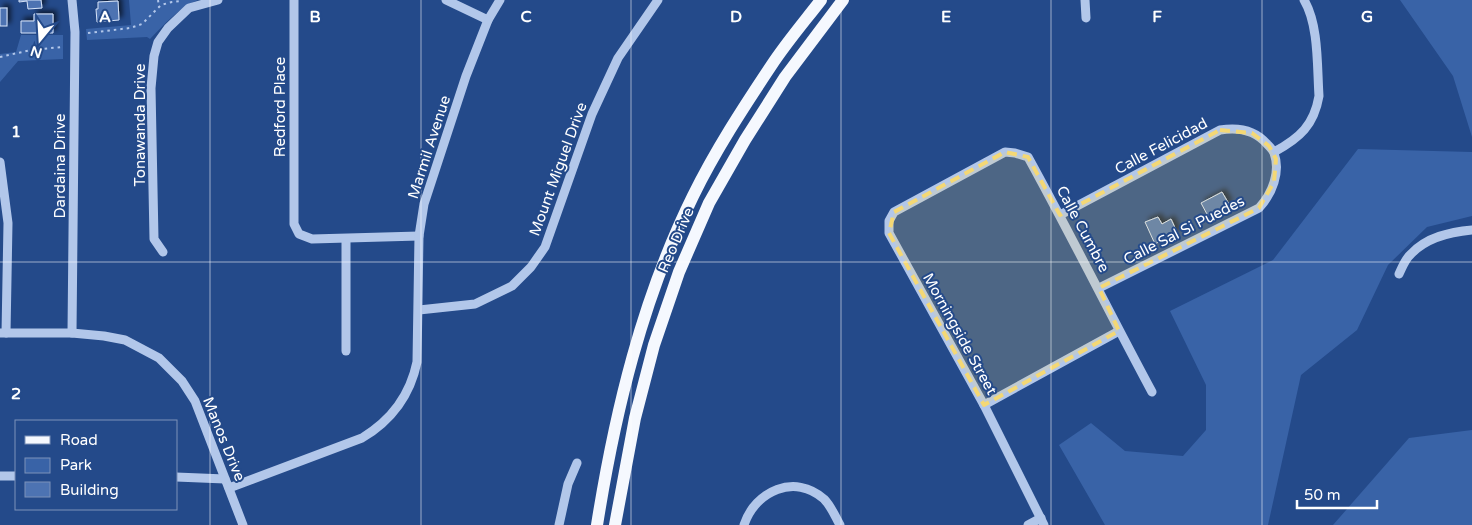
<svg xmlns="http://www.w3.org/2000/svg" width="1472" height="525" viewBox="0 0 1472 525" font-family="'Varela Round',sans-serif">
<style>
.green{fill:#3963a7}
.building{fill:#4d73b2;stroke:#d6e3f8;filter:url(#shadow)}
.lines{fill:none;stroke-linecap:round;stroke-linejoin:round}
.path{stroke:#b2c7ea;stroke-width:2;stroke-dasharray:2.5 4;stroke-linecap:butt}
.minor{stroke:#b2c7ea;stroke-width:9}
.major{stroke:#f5f8fe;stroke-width:12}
.marked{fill:#f4d875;fill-opacity:0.2;stroke:#f4d875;stroke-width:4;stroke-dasharray:10 6;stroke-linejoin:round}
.grid{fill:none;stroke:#fff;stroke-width:1;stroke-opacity:0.55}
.labels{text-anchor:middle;stroke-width:4;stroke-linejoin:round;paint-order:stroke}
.street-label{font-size:15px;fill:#fff;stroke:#244a8a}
.grid-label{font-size:16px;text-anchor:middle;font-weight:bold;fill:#fff;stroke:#244a8a;stroke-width:4;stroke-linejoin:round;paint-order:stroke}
</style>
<defs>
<filter id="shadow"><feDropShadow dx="3.5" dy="-3.5" stdDeviation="2.5" flood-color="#0009"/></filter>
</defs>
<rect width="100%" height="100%" fill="#244a8a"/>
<g class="green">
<path d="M 129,0 L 198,0 C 179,7 164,25 150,39 L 147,37 L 87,40 L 86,29 L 131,25 Z"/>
<polygon points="1400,0 1472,0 1472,137 1453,76"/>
<polygon points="21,35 63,35 63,59 18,61 0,82 0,54 16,52"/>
<polygon points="1358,149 1472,152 1472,216 1427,227 1388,265 1357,330 1301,375 1268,525 1105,525 1059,445 1091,423 1125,451 1183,456 1206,430 1206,385 1170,311 1273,260"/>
<polygon points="1472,430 1472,525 1333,525 1409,438"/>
</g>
<g class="building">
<polygon points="19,0 41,0 42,8 28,9 27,1 19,2"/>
<polygon points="118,1 119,20 97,22 96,9 98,9 98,2"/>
<rect x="0" y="8" width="7" height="18"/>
<polygon points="34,14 53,14 53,33 21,33 21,21 34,21"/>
<polygon points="1222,192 1229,204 1208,216 1201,203"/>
<polygon points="1158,217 1162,224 1171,219 1177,232 1155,244 1145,222"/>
</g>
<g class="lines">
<g class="path">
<polyline points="158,0 159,7"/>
<polyline points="88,33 130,28 142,24 161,5 172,2 181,1"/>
<polyline points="0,57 31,50 62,47"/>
</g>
<g class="minor">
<polyline points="72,0 75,32 72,333"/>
<polyline points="294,0 294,224 299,234 312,239 419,236"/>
<polyline points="446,0 488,20"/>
<polyline points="1085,0 1086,18"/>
<path d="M 1274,152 C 1300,138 1314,125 1319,96 C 1317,67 1319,25 1304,0"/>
<polyline points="0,162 8,223 6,333"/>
<path d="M 1060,215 L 1220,130 C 1238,127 1255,130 1267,144 C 1270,147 1273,150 1274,153 C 1281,172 1272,194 1259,208 L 1099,288"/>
<polyline points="346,239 346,351"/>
<polyline points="163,252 154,239 151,88 154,56 158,42 168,28 189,8 218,0"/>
<path d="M 1399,274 C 1402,268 1405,259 1411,254 C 1427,237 1450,232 1472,230"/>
<polyline points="419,310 475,304 512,286 531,267 545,247 592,114 618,58 658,0"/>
<polyline points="0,333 72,333 104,336 125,340 159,358 182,381 195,401 243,525"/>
<polyline points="984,405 1119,331"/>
<polyline points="0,476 16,476"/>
<polyline points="176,477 225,479"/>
<path d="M 229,488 L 362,438 C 392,420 410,396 417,362 L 419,236 L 424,204 L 466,76 L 488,20 L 500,0"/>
<polyline points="559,525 568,484 577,463"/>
<path d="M 744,525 C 755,491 795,473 824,499 C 831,506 835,516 840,525"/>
<polyline points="1028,525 1041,518"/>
<path d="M 1044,525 L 984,405 L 889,233 L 889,221 L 894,212 L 1005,152 L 1015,153 L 1028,157 C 1071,235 1110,314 1152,392"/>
</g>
<g class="major">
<path d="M 597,525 C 615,412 642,299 693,196 C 715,151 743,108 771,66 C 786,43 804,22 821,0"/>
<polyline points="615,525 635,418 654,345 679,272 709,203 745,140 785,77 843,0"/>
</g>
</g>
<path class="marked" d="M 1220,130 L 1252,133 L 1269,146 L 1276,159 L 1274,182 L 1259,208 L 1099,288 L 1119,331 L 984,405 L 889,233 L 894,212 L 1005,152 L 1028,157 L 1060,215 Z"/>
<path class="grid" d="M 210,0 L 210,525M 421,0 L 421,525M 631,0 L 631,525M 841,0 L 841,525M 1051,0 L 1051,525M 1262,0 L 1262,525M 0,262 L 1472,262"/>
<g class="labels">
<g class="street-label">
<text transform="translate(280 107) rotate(-90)" y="5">Redford Place</text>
<text transform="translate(140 125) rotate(-90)" y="5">Tonawanda Drive</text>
<text transform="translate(1161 146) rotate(-28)" y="5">Calle Felicidad</text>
<text transform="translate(429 147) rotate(-72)" y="5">Marmil Avenue</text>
<text transform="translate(60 166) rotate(-90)" y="5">Dardaina Drive</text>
<text transform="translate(558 169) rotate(-70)" y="5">Mount Miguel Drive</text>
<text transform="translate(1083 229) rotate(62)" y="5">Calle Cumbre</text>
<text transform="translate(1184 230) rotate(-27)" y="5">Calle Sal Si Puedes</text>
<text transform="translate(676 240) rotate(-67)" y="5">Reo Drive</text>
<text transform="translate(960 334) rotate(61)" y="5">Morningside Street</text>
<text transform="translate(224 439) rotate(68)" y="5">Manos Drive</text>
</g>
</g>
<g class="grid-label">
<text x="105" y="22">A</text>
<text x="315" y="22">B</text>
<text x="526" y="22">C</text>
<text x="736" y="22">D</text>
<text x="946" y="22">E</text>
<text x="1157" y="22">F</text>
<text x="1367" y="22">G</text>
<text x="16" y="137">1</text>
<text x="16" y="399">2</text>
</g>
<rect x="15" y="420" width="162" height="90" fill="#244a8a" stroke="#7c92b9"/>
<rect x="25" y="436" width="25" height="8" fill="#f5f8fe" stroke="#7c92b9"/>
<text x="60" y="445" font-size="15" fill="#ffffff">Road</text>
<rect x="25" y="458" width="25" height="15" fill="#3963a7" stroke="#7c92b9"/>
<text x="60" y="470" font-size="15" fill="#ffffff">Park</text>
<rect x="25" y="482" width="25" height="15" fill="#4d73b2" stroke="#7c92b9"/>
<text x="60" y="495" font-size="15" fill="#ffffff">Building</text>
<g transform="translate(40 40) rotate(198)" stroke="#244a8a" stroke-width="4" paint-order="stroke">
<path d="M0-4L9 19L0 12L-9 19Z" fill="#ffffff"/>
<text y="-8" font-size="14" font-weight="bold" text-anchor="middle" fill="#ffffff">N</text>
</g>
<path d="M1297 500v8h80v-8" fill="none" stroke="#ffffff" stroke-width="2.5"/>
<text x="1304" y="500" font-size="15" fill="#ffffff" stroke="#244a8a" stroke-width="4" paint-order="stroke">50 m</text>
</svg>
